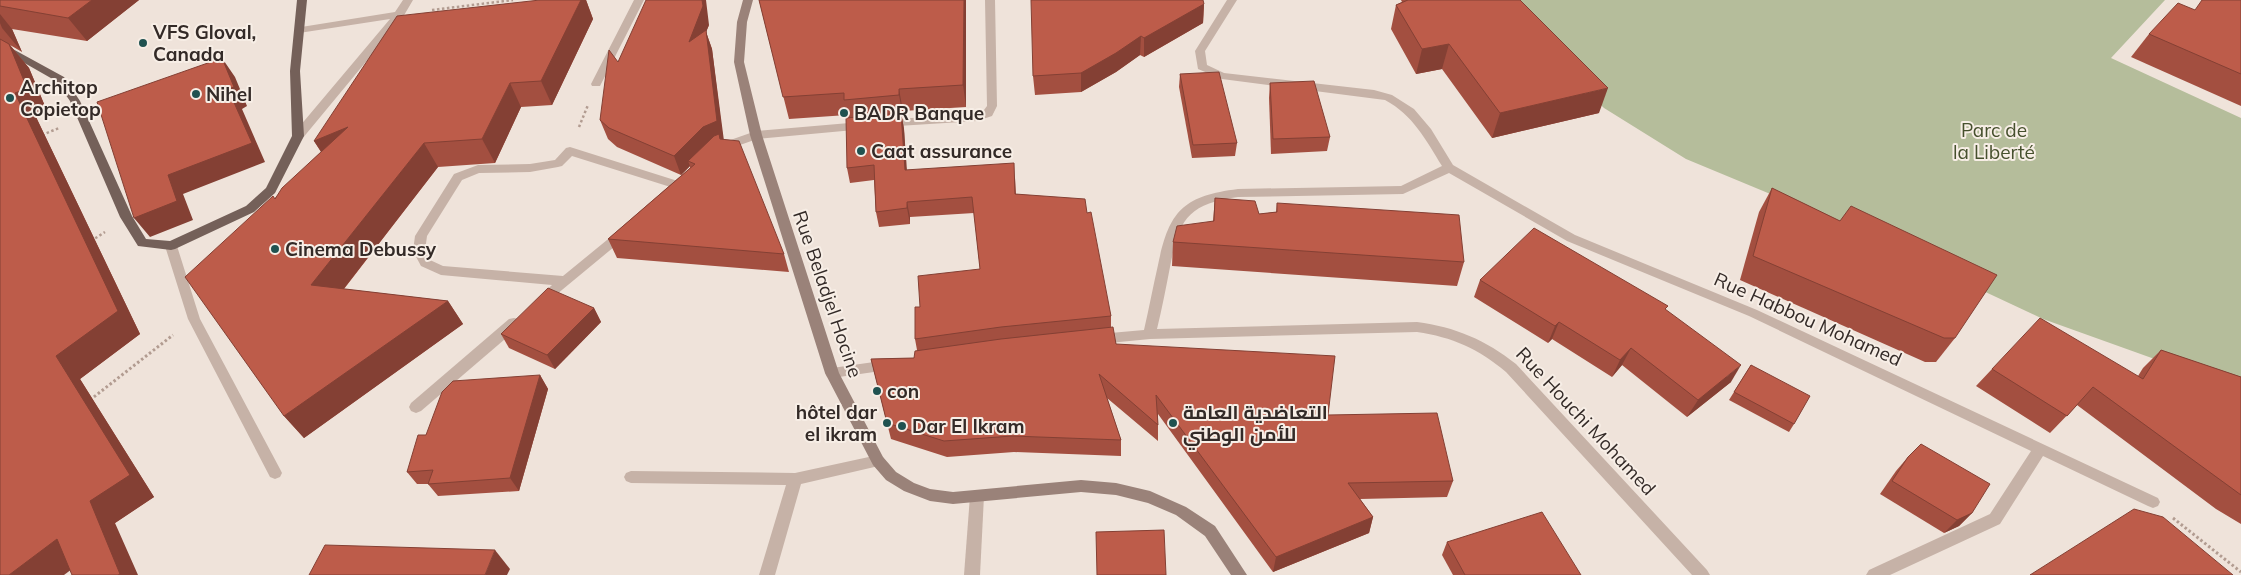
<svg xmlns="http://www.w3.org/2000/svg" width="2241" height="575" viewBox="0 0 2241 575" font-family="Mulish,Cairo,sans-serif">
<style>
.green{fill:#b5bd9b}
.lines{fill:none;stroke-linecap:round;stroke-linejoin:round}
.path-far1{stroke:#b29c91;stroke-width:2.5;stroke-dasharray:2.5 2.5;stroke-linecap:butt}
.path{stroke:#b29c91;stroke-width:3;stroke-dasharray:2.5 2.5;stroke-linecap:butt}
.street{fill:#c6b2a7;fill-rule:evenodd}
.secondary{fill:#9a8279;fill-rule:evenodd}
.primary{fill:#746059;fill-rule:evenodd}
.wall{fill:#a34f40}
.shaded-wall{fill:#844034}
.building{fill:#bd5c4a;stroke:#844034}
.poi-dot{fill:#205250;stroke:#f7eee6;stroke-width:2}
.labels{text-anchor:middle;stroke-width:4;stroke-linejoin:round;paint-order:stroke}
.poi-label{font-size:19px;font-weight:bold;fill:#332a27;stroke:#f7eee6;text-anchor:start}
.park-label{font-size:19px;fill:#46502d;stroke:#f7eee6}
.street-label{font-size:19px;fill:#332a27;stroke:#f7eee6}
</style>
<rect width="100%" height="100%" fill="#efe3da"/>
<polygon class="green" points="1503,0 2165,0 2111,58 2241,118 2241,390 2043,319 1821,215 1686,159 1604,108 1522,29"/>
<g class="lines">
<g class="path-far1">
<polyline points="432,10 513,0"/>
<polyline points="579,127 588,105"/>
<polyline points="42,135 59,128"/>
<polyline points="91,241 105,232"/>
</g>
<g class="path">
<polyline points="90,400 173,335"/>
<polyline points="2173,518 2241,572"/>
</g>
<g class="street">
<polygon points="403,0 413,0 403,17 302,139 294,139 292,136 294,133 390,19 299,33 295,32 295,28 395,12"/>
<polygon points="634,0 644,0 601,84 600,86 592,86 591,84"/>
<polygon points="985,0 995,0 997,106 992,116 977,121 882,127 880,124 882,121 886,120 976,113 984,110 987,106"/>
<path d="M 1227,0 L 1237,0 L 1205,51 L 1207,65 L 1224,73 L 1374,90 L 1392,95 L 1414,109 L 1431,129 L 1453,165 L 1575,235 L 1757,310 L 2158,498 L 2160,502 L 2158,506 L 2153,508 L 2148,506 L 2043,456 L 2000,524 L 1890,575 L 1866,575 L 1869,570 L 1990,514 L 2031,451 L 1749,316 L 1567,241 L 1449,173 L 1403,194 L 1238,197 C 1187,204 1179,220 1170,267 C 1166,288 1162,308 1157,329 L 1417,322 C 1455,327 1486,340 1516,364 L 1707,570 L 1710,575 L 1692,575 L 1506,372 C 1479,349 1452,337 1417,332 L 1150,339 L 1099,344 L 1094,343 L 1093,339 L 1094,335 L 1099,334 L 1144,330 C 1149,308 1153,287 1158,265 C 1169,212 1182,196 1238,189 L 1401,186 L 1442,166 C 1426,140 1413,115 1385,100 L 1222,79 L 1198,69 L 1195,51 Z"/>
<polygon points="861,122 867,126 865,129 757,139 723,151 717,147 719,144 756,131"/>
<polygon points="570,147 684,183 686,186 680,190 572,156 562,166 558,167 530,172 479,173 462,180 427,236 425,251 430,260 443,266 563,276 618,231 626,231 628,234 626,237 545,304 537,304 535,301 552,285 441,275 421,266 413,251 415,236 454,174 478,165 530,164 555,160 566,148"/>
<polygon points="171,242 177,246 200,319 280,469 282,473 280,477 275,479 270,477 188,319 165,246"/>
<polygon points="514,318 519,319 520,323 519,327 421,411 416,413 411,411 409,407 411,403 509,319"/>
<polygon points="888,360 893,361 895,365 893,369 888,370 832,378 827,377 825,373 827,369 832,368"/>
<polygon points="878,455 883,457 885,461 883,465 801,484 775,575 759,575 786,485 631,483 626,481 624,477 626,473 631,471 795,473"/>
<polygon points="977,490 982,492 984,496 980,575 964,575 970,496 972,492"/>
</g>
<polygon class="secondary" points="743,0 753,0 747,22 744,62 762,135 839,373 883,457 896,472 914,483 930,489 953,492 1081,480 1116,483 1150,491 1186,507 1215,526 1247,575 1231,575 1205,536 1176,515 1148,503 1116,495 1081,492 953,504 930,501 904,491 886,480 873,465 825,373 750,135 734,62 737,22"/>
<polygon class="primary" points="297,0 307,0 300,71 304,136 275,193 254,212 175,249 171,250 138,246 120,217 70,101 56,81 0,49 0,42 64,77 80,101 132,216 146,239 170,241 246,206 266,188 292,136 290,71"/>
</g>
<g class="wall">
<polygon points="0,0 139,0 87,41 12,29 22,52 10,45 29,68 47,111 36,117 140,334 80,379 154,497 115,523 70,570 0,575"/>
<polygon points="540,0 586,0 593,19 552,105 521,107 495,163 438,167 344,289 448,301 463,324 304,438 284,416 275,198 321,152 314,141"/>
<polygon points="759,0 966,0 966,107 903,111 903,117 902,117 904,129 906,170 1015,178 1016,194 1087,213 1111,316 1111,328 1116,344 1328,415 1453,481 1447,497 1360,499 1373,517 1369,533 1273,572 1158,414 1158,441 1107,398 1121,440 1121,456 1014,452 947,457 891,439 871,359 914,358 917,350 915,339 920,307 980,269 974,213 910,217 910,224 879,227 876,212 874,180 850,183 847,168 847,115 789,119"/>
<polygon points="1401,0 1520,0 1599,113 1492,138 1442,69 1416,74 1391,29 1396,5 1402,2"/>
<polygon points="2241,0 2241,106 2131,57 2149,34 2195,10"/>
<polygon points="1204,4 1203,23 1144,57 1140,55 1116,72 1081,92 1035,95 1033,76"/>
<polygon points="709,25 706,32 712,49 723,139 784,254 789,272 617,258 608,239 690,168 690,166 681,175 617,147 608,139 600,120 618,62"/>
<polygon points="1180,74 1237,143 1235,156 1192,158 1179,87"/>
<polygon points="1270,83 1330,137 1327,151 1271,154 1269,98"/>
<polygon points="1772,188 1840,221 1955,338 1936,362 1925,362 1740,280 1759,212"/>
<polygon points="1215,198 1259,214 1276,212 1277,203 1464,262 1457,286 1172,266 1173,242 1213,221"/>
<polygon points="1480,280 1666,310 1731,382 1687,417 1622,365 1612,377 1552,339 1548,343 1474,297"/>
<polygon points="594,308 601,322 555,369 509,348 501,334"/>
<polygon points="2161,350 2241,377 2241,524 2216,509 2077,405 2050,433 1976,386 1992,369 2138,376 2143,368"/>
<polygon points="1751,365 1794,424 1789,432 1729,400"/>
<polygon points="540,375 548,389 519,491 438,496 428,484 417,484 407,472 426,435"/>
<polygon points="1908,457 1972,513 1959,526 1944,533 1880,494 1896,471"/>
<polygon points="1447,542 1581,575 1453,575 1442,555"/>
</g>
<g class="shaded-wall">
<polygon points="92,0 139,0 87,41 68,18"/>
<polygon points="581,0 586,0 593,19 552,105 541,81"/>
<polygon points="702,0 706,0 709,25 706,32 712,49 724,141 688,161 690,166 681,175 674,156 689,42"/>
<polygon points="964,0 966,0 966,107 963,85"/>
<polygon points="1204,4 1203,23 1144,57 1144,38"/>
<polygon points="0,14 12,29 22,52 2,28 0,23"/>
<polygon points="1141,36 1140,55 1116,72 1081,92 1081,73"/>
<polygon points="9,44 29,68 47,111 36,117 140,334 80,379 154,497 115,523 138,575 118,575 90,501 56,356 15,93"/>
<polygon points="1449,44 1442,69 1416,74 1422,49"/>
<polygon points="222,58 235,77 247,106 242,109 265,162 183,194 193,220 150,237 134,218 168,175"/>
<polygon points="510,83 521,107 495,163 482,139"/>
<polygon points="1608,88 1599,113 1492,138 1500,113"/>
<polygon points="899,89 903,111 903,117 899,95"/>
<polygon points="901,113 904,129 908,185 905,170"/>
<polygon points="348,127 330,165 314,141"/>
<polygon points="424,143 438,167 328,309 311,285"/>
<polygon points="907,202 910,217 910,224 907,208"/>
<polygon points="448,301 463,324 304,438 284,416"/>
<polygon points="594,308 601,322 555,369 547,355"/>
<polygon points="1559,322 1552,339 1548,343 1555,326"/>
<polygon points="1631,348 1622,365 1612,377 1620,360"/>
<polygon points="1741,365 1731,382 1687,417 1698,400"/>
<polygon points="540,375 548,389 519,491 510,478"/>
<polygon points="1972,513 1959,526 1944,533 1957,520"/>
<polygon points="1373,517 1369,533 1273,572 1276,557"/>
<polygon points="57,539 84,560 64,575 9,575"/>
<polygon points="495,550 510,569 507,575 485,575"/>
</g>
<g class="building">
<polygon points="0,0 92,0 68,18 0,6"/>
<polygon points="540,0 581,0 541,81 510,83 482,139 424,143 311,285 448,301 284,416 185,277 273,196 275,199 282,188 348,127 314,141 397,16"/>
<polygon points="646,0 702,0 703,6 689,42 706,30 717,121 703,127 674,156 609,128 600,120 609,50 618,62"/>
<polygon points="759,0 964,0 963,85 899,89 899,95 844,100 844,93 783,97"/>
<polygon points="1031,0 1203,0 1204,4 1144,38 1141,36 1116,53 1081,73 1033,76"/>
<polygon points="1408,0 1520,0 1608,88 1500,113 1449,44 1422,49 1396,5"/>
<polygon points="2202,0 2241,0 2241,74 2149,34 2178,3 2195,10"/>
<polygon points="0,39 9,44 27,88 15,93 118,311 56,356 130,475 90,501 120,574 118,575 72,575 57,539 9,575 0,575"/>
<polygon points="222,58 234,87 228,89 252,143 168,175 177,201 134,218 97,102"/>
<polygon points="1219,72 1237,143 1193,145 1180,74"/>
<polygon points="1314,81 1330,137 1273,139 1270,83"/>
<polygon points="901,113 905,170 1014,163 1015,194 1085,199 1087,213 1091,212 1111,316 1001,327 915,339 915,307 920,307 918,276 980,269 972,197 907,202 907,208 876,212 874,165 847,168 846,118"/>
<polygon points="719,134 720,139 739,141 784,254 608,239 695,164 688,161 714,136"/>
<polygon points="1772,188 1840,221 1851,206 1997,275 1955,338 1944,338 1753,256"/>
<polygon points="1215,198 1255,201 1259,214 1277,212 1277,203 1459,215 1464,262 1173,242 1177,226 1214,221"/>
<polygon points="1534,228 1668,306 1665,309 1741,365 1698,400 1631,348 1620,360 1559,322 1555,326 1480,280"/>
<polygon points="548,288 594,308 547,355 501,334"/>
<polygon points="2040,318 2143,379 2161,350 2241,377 2241,495 2093,387 2067,416 1992,369"/>
<polygon points="1113,327 1116,344 1335,356 1328,415 1437,413 1453,481 1348,483 1373,517 1276,557 1156,395 1158,425 1099,374 1121,440 1012,436 944,441 887,423 871,359 914,358 915,351 1001,339"/>
<polygon points="1751,365 1810,396 1794,424 1734,392"/>
<polygon points="540,375 510,478 428,484 433,470 407,472 418,435 426,435 442,392 453,381"/>
<polygon points="1921,444 1990,484 1972,513 1957,520 1892,481 1908,457"/>
<polygon points="2134,509 2163,517 2233,575 2030,575"/>
<polygon points="1542,512 1581,575 1465,575 1447,542"/>
<polygon points="1164,530 1166,575 1097,575 1096,532"/>
<polygon points="325,545 495,550 485,575 309,575"/>
</g>
<g class="poi-dot">
<circle cx="143" cy="43" r="5"/>
<circle cx="196" cy="94" r="5"/>
<circle cx="10" cy="98" r="5"/>
<circle cx="844" cy="113" r="5"/>
<circle cx="861" cy="151" r="5"/>
<circle cx="275" cy="249" r="5"/>
<circle cx="877" cy="391" r="5"/>
<circle cx="887" cy="423" r="5"/>
<circle cx="1173" cy="423" r="5"/>
<circle cx="902" cy="426" r="5"/>
</g>
<g class="labels">
<g class="poi-label">
<text x="153" y="39">VFS Gloval,<tspan x="153" dy="22">Canada</tspan></text>
<text x="20" y="94">Architop<tspan x="20" dy="22">Copietop</tspan></text>
<text x="206" y="101">Nihel</text>
<text x="854" y="120">BADR Banque</text>
<text x="871" y="158">Caat assurance</text>
<text x="285" y="256">Cinema Debussy</text>
<text x="887" y="398">con</text>
<text x="877" y="419" text-anchor="end">hôtel dar<tspan x="877" dy="22">el ikram</tspan></text>
<text x="1183" y="419">التعاضدية العامة<tspan x="1183" dy="22">للأمن الوطني</tspan></text>
<text x="912" y="433">Dar El Ikram</text>
</g>
<g class="park-label">
<text x="1994" y="137">Parc de<tspan x="1994" dy="22">la Liberté</tspan></text>
</g>
<g class="street-label">
<text transform="translate(828 294) rotate(71)" y="7">Rue Beladjel Hocine</text>
<text transform="translate(1808 319) rotate(24)" y="7">Rue Habbou Mohamed</text>
<text transform="translate(1586 421) rotate(47)" y="7">Rue Houchi Mohamed</text>
</g>
</g>
</svg>
